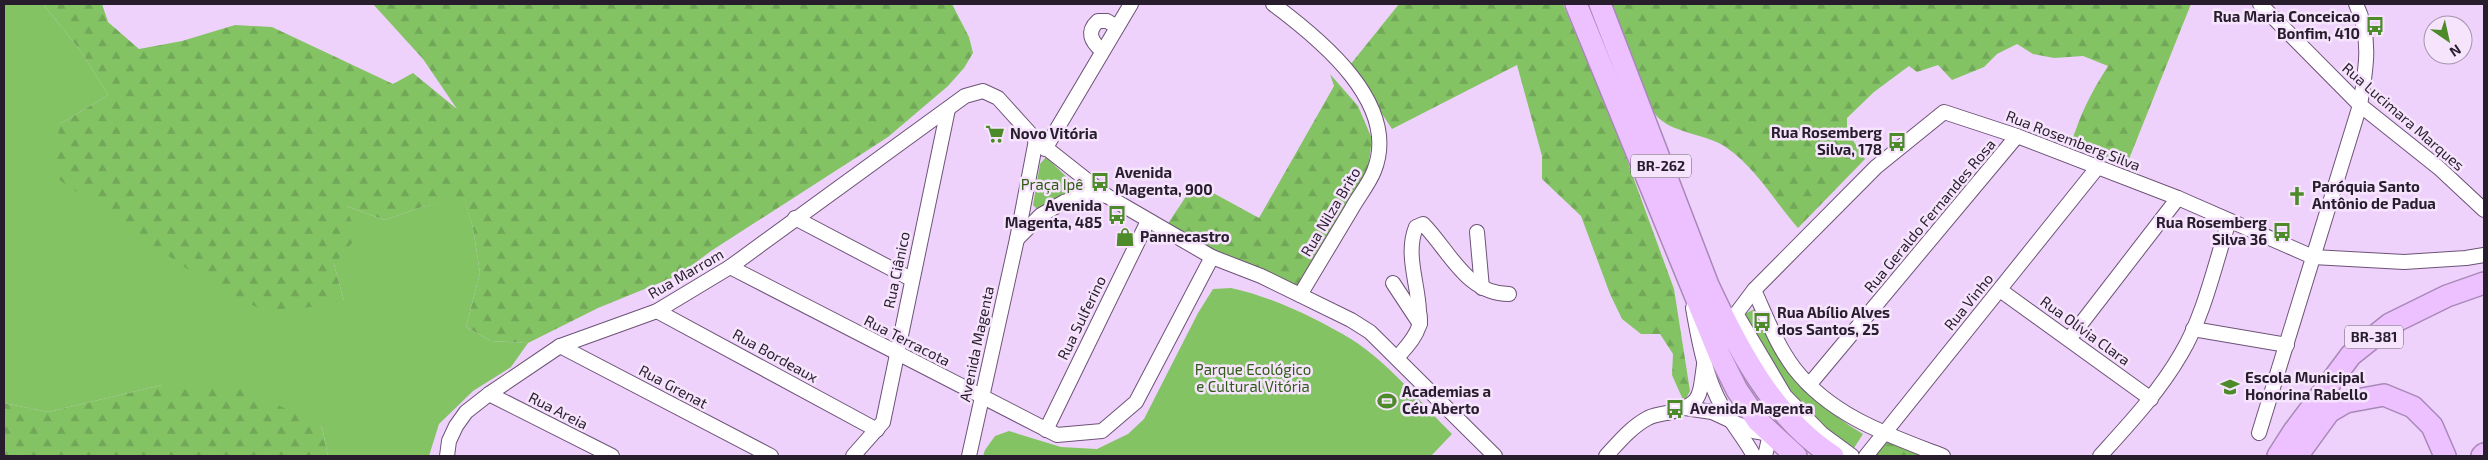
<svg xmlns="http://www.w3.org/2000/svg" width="2488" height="460" viewBox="0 0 2488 460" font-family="'Exo 2',sans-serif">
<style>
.green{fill:#83c364}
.forest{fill:url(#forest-firs)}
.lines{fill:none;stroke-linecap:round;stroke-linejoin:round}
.minor-casing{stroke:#6d5377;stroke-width:16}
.highway-casing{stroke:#a888b6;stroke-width:24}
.minor{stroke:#fff;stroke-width:14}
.highway{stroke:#edc1ff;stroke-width:21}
.labels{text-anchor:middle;stroke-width:5;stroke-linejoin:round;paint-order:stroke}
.shield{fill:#f6e4fd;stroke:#66596b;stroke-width:1}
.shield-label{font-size:14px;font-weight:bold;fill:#281d2d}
.poi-label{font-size:15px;font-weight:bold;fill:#281d2d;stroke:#f6e4fd;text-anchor:start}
.street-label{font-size:15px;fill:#281d2d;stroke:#f6e4fd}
.park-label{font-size:15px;fill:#2f5b15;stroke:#f6e4fd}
</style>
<defs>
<pattern id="forest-firs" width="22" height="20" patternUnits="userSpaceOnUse" patternTransform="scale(1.25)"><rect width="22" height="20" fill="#83c364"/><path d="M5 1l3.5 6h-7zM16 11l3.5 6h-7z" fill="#71a757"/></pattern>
</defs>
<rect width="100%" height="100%" fill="#efd2fc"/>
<g class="green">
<polygon points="4,4 43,4 82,53 108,95 60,124 344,301 334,264 346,206 385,220 422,207 464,197 473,228 480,273 466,327 491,341 528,343 511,367 473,391 439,424 429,456 328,456 322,427 162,385 48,412 4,403"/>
<polygon points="1046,157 1080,190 1037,209 1033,205 1040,164"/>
<path d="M 1231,288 C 1272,297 1314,317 1351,339 C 1388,362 1421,403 1452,434 L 1431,456 L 983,456 L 985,450 L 995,436 L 1009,431 L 1061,447 L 1097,449 L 1128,434 L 1144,419 L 1198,313 L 1213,289 Z"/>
<path d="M 1755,309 C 1782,372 1806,398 1863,434 L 1854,448 L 1825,428 L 1788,393 L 1742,315 Z"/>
</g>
<g class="forest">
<polygon points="43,4 102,4 108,22 139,49 182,41 235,25 272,27 393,84 413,73 457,109 423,59 373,4 952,4 969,37 973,53 964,68 948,86 888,137 711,251 679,275 598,308 528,343 491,341 466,327 480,273 473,228 464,198 422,207 385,220 346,206 357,237 334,264 344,301 269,314 190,271 51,174 60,124 108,95 82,53"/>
<polygon points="1399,4 1563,4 1616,130 1674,289 1690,391 1684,402 1672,375 1673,354 1660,334 1641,334 1622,319 1610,294 1581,216 1542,179 1542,156 1517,65 1392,129 1350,65"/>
<path d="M 1612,4 L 2191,4 L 2127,164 L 2071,145 C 2079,116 2092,91 2108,66 L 2083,56 L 2054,58 L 2033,54 L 2017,44 L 1997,54 L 1984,67 L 1952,80 L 1938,65 L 1917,72 L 1909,66 L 1874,92 L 1847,118 L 1847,131 L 1865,159 L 1798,228 C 1775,202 1756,168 1727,148 C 1707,133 1670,134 1655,114 C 1650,108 1648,97 1644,90 C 1632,62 1622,33 1612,4 Z"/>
<polygon points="1330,74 1358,106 1372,139 1368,169 1295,291 1214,253 1167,225 1195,183 1259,218 1334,86"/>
<polygon points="162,385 240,386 322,427 328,456 4,456 4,403 48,412"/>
<polygon points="1886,442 1927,456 1876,456 1875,450"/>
</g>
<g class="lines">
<g class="minor-casing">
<g id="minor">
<path d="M 1273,4 C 1320,39 1401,104 1374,171 C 1369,184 1358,197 1351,210 C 1334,238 1317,267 1300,295"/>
<polyline points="2260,4 2360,105 2439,168 2484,210"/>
<path d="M 1102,51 C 1091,41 1086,32 1098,21 L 1107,21 L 1117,27"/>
<polyline points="1045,149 1131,4"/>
<polyline points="795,218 911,279"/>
<polyline points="1477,232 1482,288"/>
<polyline points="1017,239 1041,215 1064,202 1091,193 1107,196 1212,257 1261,276 1351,320 1370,332 1495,456"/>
<polyline points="730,267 1057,435 1102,431 1136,402 1212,257"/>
<polyline points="1393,283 1420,324"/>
<path d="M 1754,290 C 1766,316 1776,344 1794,368 C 1831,416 1888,435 1943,456"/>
<polyline points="2000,290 2151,399"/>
<path d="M 1693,308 C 1699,342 1705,377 1723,408 C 1732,424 1745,439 1754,456"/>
<polyline points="657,311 877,430"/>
<polyline points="1737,315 1785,396 1822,434 1852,456"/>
<polyline points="1727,326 1754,290 1876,167 1944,112 2017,136 2178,198 2313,257 2404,262 2466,258 2484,255"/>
<polyline points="2193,329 2287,345"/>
<polyline points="2070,338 2178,198"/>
<polyline points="560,346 771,456"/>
<path d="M 1397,358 C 1405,348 1415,339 1419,326 C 1421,322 1420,316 1419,311 C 1418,283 1405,254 1416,227 L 1423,224 C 1449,250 1466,294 1509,294"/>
<polyline points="1809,385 2017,136"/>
<polyline points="489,394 612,456"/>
<polyline points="1685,408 1712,412 1753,431 1770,434"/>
<polyline points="1046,430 1148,221"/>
<path d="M 2259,433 L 2360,105 C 2366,70 2372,37 2356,4"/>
<polyline points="447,456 449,441 456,426 466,412 489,394 560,346 657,311 730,267 965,96 983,91 998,98 1036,140 1107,196"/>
<polyline points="853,456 883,422 948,109"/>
<polyline points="969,456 1017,239 1036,140"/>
<path d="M 1606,456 C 1619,442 1631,427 1648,418 C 1654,415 1661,414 1667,413 C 1702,404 1699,399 1704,365"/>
<polyline points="1765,456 1770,434"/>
<polyline points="1866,456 2097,168"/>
<path d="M 2100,456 C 2129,424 2159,392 2181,354 C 2204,316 2215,264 2229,221"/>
</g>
</g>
<g class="highway-casing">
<g id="highway">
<polyline points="1576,4 1720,356 1737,390 1758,421 1796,456"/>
<path d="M 1600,4 L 1708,285 C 1737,347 1773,418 1833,456"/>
<polyline points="2278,456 2294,431 2351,355 2390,324 2447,296 2484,283"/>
<polyline points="2297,456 2329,412 2346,402 2384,395 2413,407 2432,426 2445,456"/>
<polyline points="2482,456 2484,454"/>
</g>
</g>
<use href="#minor" class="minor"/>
<use href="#highway" class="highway"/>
</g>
<defs>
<g id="bus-bare" transform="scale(1.5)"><path d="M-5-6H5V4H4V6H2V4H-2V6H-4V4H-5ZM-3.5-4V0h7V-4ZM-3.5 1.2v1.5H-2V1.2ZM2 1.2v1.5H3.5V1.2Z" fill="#4d8a2a" stroke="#f6e4fd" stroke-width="2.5" paint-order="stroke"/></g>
<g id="supermarket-bare" transform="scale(1.5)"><path d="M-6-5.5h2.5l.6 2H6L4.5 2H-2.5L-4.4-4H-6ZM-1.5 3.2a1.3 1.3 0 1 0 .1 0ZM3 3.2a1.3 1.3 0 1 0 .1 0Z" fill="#4d8a2a" stroke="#f6e4fd" stroke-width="2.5" paint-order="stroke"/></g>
<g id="church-bare" transform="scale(1.5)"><path d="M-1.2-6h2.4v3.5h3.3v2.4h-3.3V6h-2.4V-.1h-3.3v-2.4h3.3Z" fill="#4d8a2a" stroke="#f6e4fd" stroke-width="2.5" paint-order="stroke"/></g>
<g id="shop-bare" transform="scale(1.5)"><path d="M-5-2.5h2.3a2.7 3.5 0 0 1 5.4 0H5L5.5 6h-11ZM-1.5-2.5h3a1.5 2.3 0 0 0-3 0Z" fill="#4d8a2a" stroke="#f6e4fd" stroke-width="2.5" paint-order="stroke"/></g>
<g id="school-bare" transform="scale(1.5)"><path d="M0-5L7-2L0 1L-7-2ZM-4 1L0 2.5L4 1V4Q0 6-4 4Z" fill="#4d8a2a" stroke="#f6e4fd" stroke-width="2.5" paint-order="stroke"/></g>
<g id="stadium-bare" transform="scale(1.5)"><path d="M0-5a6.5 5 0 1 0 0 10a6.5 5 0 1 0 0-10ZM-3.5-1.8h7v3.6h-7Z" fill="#4d8a2a" stroke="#f6e4fd" stroke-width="2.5" paint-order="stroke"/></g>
</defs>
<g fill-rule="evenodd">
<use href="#bus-bare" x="2375" y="26"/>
<use href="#supermarket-bare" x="995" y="134"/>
<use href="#bus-bare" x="1897" y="142"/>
<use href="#bus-bare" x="1100" y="182"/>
<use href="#church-bare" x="2297" y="196"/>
<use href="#bus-bare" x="1117" y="215"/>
<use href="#bus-bare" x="2282" y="232"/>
<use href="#shop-bare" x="1125" y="237"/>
<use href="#bus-bare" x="1762" y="322"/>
<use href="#school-bare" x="2230" y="387"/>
<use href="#stadium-bare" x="1387" y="401"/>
<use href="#bus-bare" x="1675" y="409"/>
</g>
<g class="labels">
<g class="shield">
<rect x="1631" y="154.5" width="60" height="23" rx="4"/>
<rect x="2345" y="325.5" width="58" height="23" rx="4"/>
</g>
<g class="shield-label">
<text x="1661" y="171">BR-262</text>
<text x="2374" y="342">BR-381</text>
</g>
<g class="poi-label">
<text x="2360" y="22" text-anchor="end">Rua Maria Conceicao<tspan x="2360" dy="17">Bonfim, 410</tspan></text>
<text x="1882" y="138" text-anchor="end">Rua Rosemberg<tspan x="1882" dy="17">Silva, 178</tspan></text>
<text x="1010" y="139">Novo Vitória</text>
<text x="1115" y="178">Avenida<tspan x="1115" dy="17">Magenta, 900</tspan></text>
<text x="2312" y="192">Paróquia Santo<tspan x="2312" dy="17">Antônio de Padua</tspan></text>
<text x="1102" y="211" text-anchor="end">Avenida<tspan x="1102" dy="17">Magenta, 485</tspan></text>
<text x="2267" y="228" text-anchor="end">Rua Rosemberg<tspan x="2267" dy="17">Silva 36</tspan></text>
<text x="1140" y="242">Pannecastro</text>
<text x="1777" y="318">Rua Abílio Alves<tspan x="1777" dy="17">dos Santos, 25</tspan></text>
<text x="2245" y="383">Escola Municipal<tspan x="2245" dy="17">Honorina Rabello</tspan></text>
<text x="1402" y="397">Academias a<tspan x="1402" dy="17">Céu Aberto</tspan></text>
<text x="1690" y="414">Avenida Magenta</text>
</g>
<g class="street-label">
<text transform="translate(2403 117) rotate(41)" y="5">Rua Lucimara Marques</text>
<text transform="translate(2073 141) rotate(21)" y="5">Rua Rosemberg Silva</text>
<text transform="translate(1331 212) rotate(-59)" y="5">Rua Nilza Brito</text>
<text transform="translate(1930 216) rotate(-50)" y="5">Rua Geraldo Fernandes Rosa</text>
<text transform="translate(897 270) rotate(-78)" y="5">Rua Ciânico</text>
<text transform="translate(686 274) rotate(-30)" y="5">Rua Marrom</text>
<text transform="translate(1969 302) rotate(-51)" y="5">Rua Vinho</text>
<text transform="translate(1082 318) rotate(-64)" y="5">Rua Sulferino</text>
<text transform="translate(2085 331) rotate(36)" y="5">Rua Olívia Clara</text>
<text transform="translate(907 341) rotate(27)" y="5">Rua Terracota</text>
<text transform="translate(977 344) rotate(-78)" y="5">Avenida Magenta</text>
<text transform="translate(775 356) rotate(29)" y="5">Rua Bordeaux</text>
<text transform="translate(673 387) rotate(28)" y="5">Rua Grenat</text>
<text transform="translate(558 411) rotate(27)" y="5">Rua Areia</text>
</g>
<g class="park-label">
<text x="1052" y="190">Praça Ipê</text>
<text x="1253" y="375">Parque Ecológico<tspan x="1253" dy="17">e Cultural Vitória</tspan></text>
</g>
</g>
<rect width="2488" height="460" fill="none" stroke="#281d2d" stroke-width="10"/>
<g transform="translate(2448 40) rotate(146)"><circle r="24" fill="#f6e4fd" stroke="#a494aa"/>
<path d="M0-4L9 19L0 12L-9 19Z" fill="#4d8a2a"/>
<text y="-8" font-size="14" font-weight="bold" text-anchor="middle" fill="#281d2d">N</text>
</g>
</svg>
